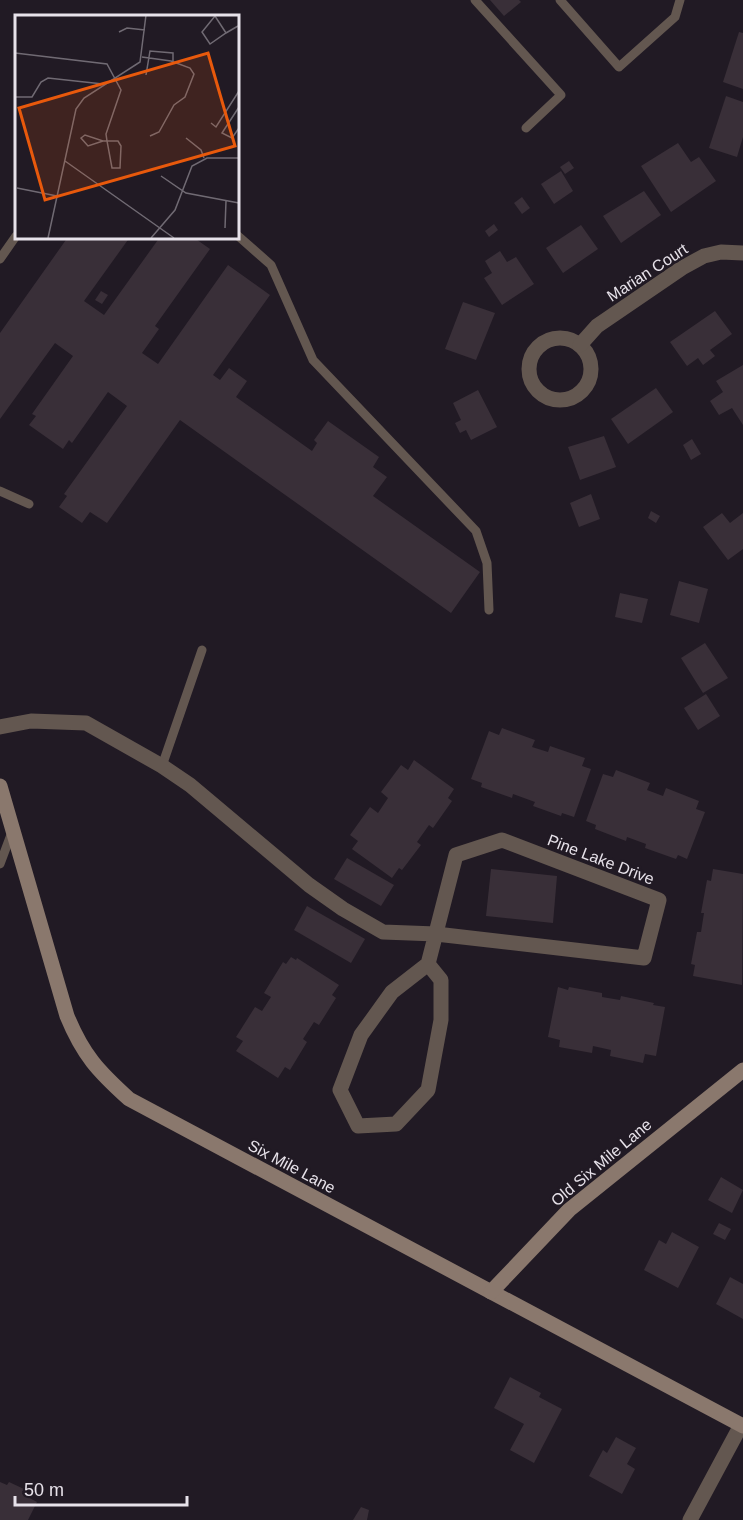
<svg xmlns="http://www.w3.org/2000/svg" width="743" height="1520" viewBox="0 0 743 1520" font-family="Helvetica,sans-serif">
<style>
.building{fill:#392f38}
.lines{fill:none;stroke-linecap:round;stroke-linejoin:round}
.lane{stroke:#635750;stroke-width:9}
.street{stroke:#635750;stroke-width:15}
.secondary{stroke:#8a786d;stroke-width:15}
.labels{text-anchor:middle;stroke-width:5;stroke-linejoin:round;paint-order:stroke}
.street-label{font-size:16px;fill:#e7e2ea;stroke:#211a24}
.inset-road{fill:none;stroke:#706a73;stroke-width:1.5}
.view{fill:#e8590c;fill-opacity:0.15;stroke:#e8590c;stroke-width:3}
.inset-edge{fill:none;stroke:#e7e2ea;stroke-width:3}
</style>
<rect width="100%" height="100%" fill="#211a24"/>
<g class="building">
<polygon points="490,0 519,0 521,2 504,16"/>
<polygon points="739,32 743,33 743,89 723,82"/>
<polygon points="726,96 743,102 743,137 737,157 709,148"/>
<polygon points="678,143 691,162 699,157 716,181 671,212 641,166"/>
<polygon points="569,161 574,168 565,174 560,167"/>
<polygon points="561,171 573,191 554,204 541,184"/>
<polygon points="644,191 661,215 621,243 603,216"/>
<polygon points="522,197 530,208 522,214 514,203"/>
<polygon points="494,224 498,230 489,237 485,231"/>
<polygon points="581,225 598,249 563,273 546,248"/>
<polygon points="68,237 130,237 84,301 104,315 160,237 193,237 210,249 155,326 159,329 142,353 158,364 228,265 270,295 213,375 220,380 229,368 247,381 236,397 312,451 317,443 314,440 328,421 379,457 373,467 387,477 373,496 480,572 451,613 180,420 107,523 90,512 82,523 59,507 67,496 64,494 127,406 108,392 72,443 69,440 63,449 29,425 36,416 32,414 73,356 55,343 0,419 0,333"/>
<polygon points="500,251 507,262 516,257 534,284 502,305 484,278 492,273 485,261"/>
<polygon points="101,291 108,295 102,304 95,300"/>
<polygon points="463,302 495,313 476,360 445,349"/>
<polygon points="715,311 732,334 710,350 715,356 703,365 698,358 687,366 670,342"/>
<polygon points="743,365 743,425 732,408 719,415 710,401 723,392 716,381"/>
<polygon points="656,388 673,412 628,444 611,419"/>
<polygon points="478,390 497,427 471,440 466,430 460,433 455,423 461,420 453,403"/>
<polygon points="604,436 616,467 580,480 568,447"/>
<polygon points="692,439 701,454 691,460 683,445"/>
<polygon points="591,494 600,519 579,527 570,503"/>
<polygon points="651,511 660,516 656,523 648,518"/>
<polygon points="722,513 730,523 743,513 743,549 728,560 703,527"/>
<polygon points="679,581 708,589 699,623 670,615"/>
<polygon points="620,593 648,599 642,623 615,617"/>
<polygon points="705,643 728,678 703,693 681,658"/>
<polygon points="706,694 720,716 698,730 684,708"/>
<polygon points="502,728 535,740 532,747 548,752 550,746 585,758 582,766 591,769 574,817 562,813 561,816 533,806 535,802 513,794 512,798 481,787 482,783 471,779 489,731 499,735"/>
<polygon points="414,760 454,789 448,798 452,801 433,828 429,825 417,842 421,845 402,870 399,868 392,878 352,849 358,841 350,835 370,807 378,813 388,798 381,792 401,765 408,770"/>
<polygon points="616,770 650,783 647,790 663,796 666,788 699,801 696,809 705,812 687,859 678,855 676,859 645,848 646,844 627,837 626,841 595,829 596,825 586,821 603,774 613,777"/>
<polygon points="347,858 394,885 381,906 334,879"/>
<polygon points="491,869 557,876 553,923 486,916"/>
<polygon points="713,869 743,874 742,985 693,976 695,965 691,964 697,932 701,932 704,913 701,913 707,880 711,881"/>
<polygon points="307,906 365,939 351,963 294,930"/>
<polygon points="291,957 296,960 297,958 339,985 332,995 336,998 319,1025 314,1022 303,1039 307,1042 290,1070 285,1067 278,1078 236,1051 243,1041 236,1037 255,1007 262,1011 271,997 264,993 283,962 286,964"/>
<polygon points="558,987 568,990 569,987 602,993 602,997 620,1000 621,996 654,1003 653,1005 665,1007 656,1056 645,1054 643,1063 610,1056 611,1050 593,1046 592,1053 559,1047 560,1040 548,1037"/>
<polygon points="721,1177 743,1190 732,1213 708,1200"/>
<polygon points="719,1223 731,1229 725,1240 713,1234"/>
<polygon points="672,1232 699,1247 678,1288 644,1270 659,1240 666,1244"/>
<polygon points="730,1277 743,1284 743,1319 716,1304"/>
<polygon points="510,1377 541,1393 539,1397 562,1409 534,1463 510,1450 524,1424 494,1408"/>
<polygon points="616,1437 636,1448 627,1464 635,1469 622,1494 589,1476 603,1450 607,1453"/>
<polygon points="0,1482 7,1485 9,1482 24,1489 22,1494 37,1502 28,1520 0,1520"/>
<polygon points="361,1507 369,1510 367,1520 353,1520"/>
</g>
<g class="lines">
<g class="lane">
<polyline points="475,0 561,95 526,128"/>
<polyline points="560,0 619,67 675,17 680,0"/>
<polyline points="237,235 271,265 313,360 476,531 487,563 489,610"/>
<polyline points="0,259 16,236"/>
<polyline points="0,491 29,504"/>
<polyline points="162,766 202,650"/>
<polyline points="0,864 12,832"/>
</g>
<g class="street">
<circle cx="560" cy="369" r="31"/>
<polyline points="580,345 597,326 682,268 704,256 721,252 743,253"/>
<polyline points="0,727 31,721 86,723 162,766 190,785 309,885 343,909 383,932 436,934 644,958 659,900 502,840 456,855 428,964 392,992 361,1035 340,1090 358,1126 396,1124 428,1090 441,1020 441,980 428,964"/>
<polyline points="690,1520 741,1425"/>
</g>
<g class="secondary">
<path d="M 0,786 L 67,1016 C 83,1055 98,1071 129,1099 L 743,1426"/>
<polyline points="491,1292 569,1210 743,1070"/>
</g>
</g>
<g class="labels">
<g class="street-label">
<text transform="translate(647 272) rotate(-33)" y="6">Marian Court</text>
<text transform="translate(601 859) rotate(21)" y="6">Pine Lake Drive</text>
<text transform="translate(601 1162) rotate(-40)" y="6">Old Six Mile Lane</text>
<text transform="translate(292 1166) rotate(28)" y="6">Six Mile Lane</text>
</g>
</g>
<g transform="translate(15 15)">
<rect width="224" height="224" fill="#211a24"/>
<path class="inset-road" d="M 104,17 L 112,13 L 130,15M 211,18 L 200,1 L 187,17 L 195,29 L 211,18 L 223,11M 0,38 L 92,49 L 106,75 L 91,119 L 92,126 L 97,153 L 105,153 L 106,131 L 103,126 L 88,126 L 70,120 L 66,123 L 73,131 L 88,126M 127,42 L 156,46 L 175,53 L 179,59 L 170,82 L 159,90 L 144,117 L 135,121M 131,60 L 135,36 L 158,38 L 158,47M 0,82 L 17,82 L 26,67 L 33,63 L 88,69M 224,92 L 207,118 L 217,123 L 224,113M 196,108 L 201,112 L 224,76M 171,123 L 186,135 L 189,143M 50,146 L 159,223M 0,161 L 0,181M 146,161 L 171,178 L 224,188M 2,173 L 42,181M 210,213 L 211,186M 33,223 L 61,94 L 69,83 L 125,47 L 131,0M 136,223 L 160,195 L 177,151 L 192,143 L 224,143"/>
<path class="view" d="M 193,38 L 220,131 L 30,185 L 4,93 Z"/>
<rect width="224" height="224" class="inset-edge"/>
</g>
<path d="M15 1496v9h172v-9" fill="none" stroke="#e7e2ea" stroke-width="3"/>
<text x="24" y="1496" font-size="18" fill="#e7e2ea" stroke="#211a24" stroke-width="4.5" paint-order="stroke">50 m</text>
</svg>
